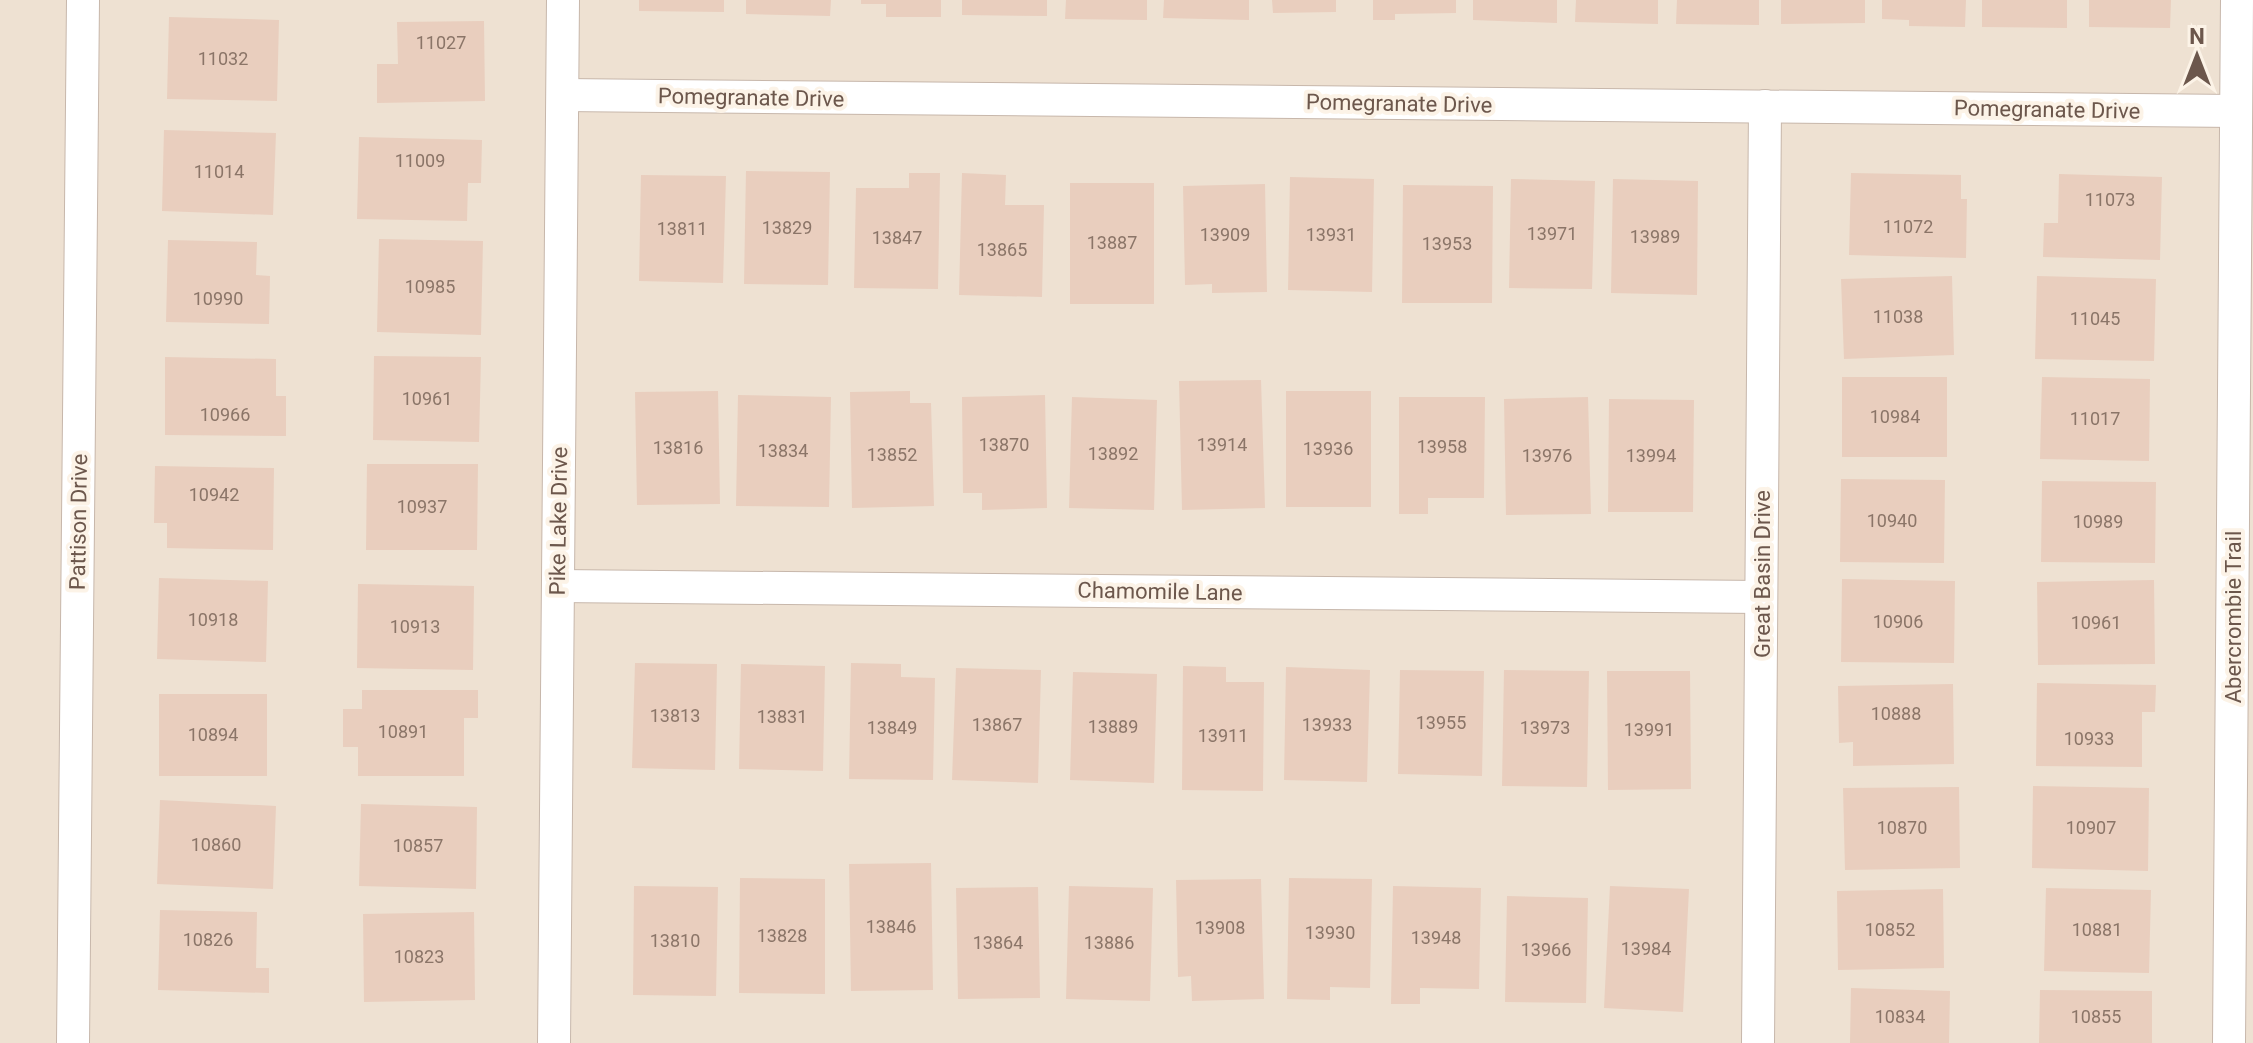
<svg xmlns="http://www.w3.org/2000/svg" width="2253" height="1043" viewBox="0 0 2253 1043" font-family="Roboto,sans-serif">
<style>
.residential{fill:#eee1d2}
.building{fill:#e9cebe}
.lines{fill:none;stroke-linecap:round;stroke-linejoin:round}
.minor-casing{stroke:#c7b7ab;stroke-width:34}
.minor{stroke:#fff;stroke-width:32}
.labels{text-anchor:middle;stroke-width:8;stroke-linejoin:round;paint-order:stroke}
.number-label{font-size:18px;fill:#8b7568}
.street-label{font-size:22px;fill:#6c574c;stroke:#fcf3e7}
</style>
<rect width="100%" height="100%" fill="#f8efe2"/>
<rect class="residential" x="0" y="0" width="2253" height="1043"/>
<g class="building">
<polygon points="639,0 724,0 724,12 639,11"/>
<polygon points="746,0 831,0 830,16 746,14"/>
<polygon points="861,0 941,0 941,17 886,17 886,4 861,4"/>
<polygon points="962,0 1047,0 1047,16 962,15"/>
<polygon points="1066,0 1147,0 1147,20 1065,19"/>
<polygon points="1164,0 1249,0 1249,20 1163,18"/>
<polygon points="1272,0 1336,0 1336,12 1273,13"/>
<polygon points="1373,0 1456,0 1456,13 1395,14 1395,20 1373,20"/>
<polygon points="1473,0 1557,0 1557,23 1473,20"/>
<polygon points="1576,0 1658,0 1658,24 1575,22"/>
<polygon points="1677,0 1759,0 1759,25 1676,24"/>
<polygon points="1781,0 1865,0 1865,23 1781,24"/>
<polygon points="1882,0 1966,0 1965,27 1909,26 1909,20 1882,19"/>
<polygon points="1982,0 2067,0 2067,28 1982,27"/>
<polygon points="2089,0 2171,0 2170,28 2089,27"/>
<polygon points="169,17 279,20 277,101 167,99"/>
<polygon points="484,21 485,101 377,103 377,64 398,64 397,22"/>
<polygon points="164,130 276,133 273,215 162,211"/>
<polygon points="359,137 482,140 481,183 468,183 467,221 357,219"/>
<polygon points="746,171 830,172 828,285 744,284"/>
<polygon points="909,173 940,173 938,289 854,288 856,188 909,188"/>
<polygon points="962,173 1006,175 1005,205 1044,205 1042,297 959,295"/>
<polygon points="1851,173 1961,175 1961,199 1967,199 1966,258 1849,255"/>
<polygon points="2059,174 2162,177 2160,260 2043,257 2044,223 2058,223"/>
<polygon points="641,175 726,176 723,283 639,281"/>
<polygon points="1290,177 1374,179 1372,292 1288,290"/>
<polygon points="1511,179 1595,181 1592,289 1509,288"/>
<polygon points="1613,179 1698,181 1697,295 1611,293"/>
<rect x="1070" y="183" width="84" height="121"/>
<polygon points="1265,184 1267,292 1212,293 1212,284 1185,285 1183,186"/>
<polygon points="1403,185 1493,186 1492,303 1402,303"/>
<polygon points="379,239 483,241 481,335 377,332"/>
<polygon points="168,240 257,242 256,275 270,276 269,324 166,322"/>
<polygon points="1952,276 1954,355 1844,359 1841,279"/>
<polygon points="2037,276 2156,279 2154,361 2035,359"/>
<polygon points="374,356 481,357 479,442 373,440"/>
<polygon points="165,357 276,359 276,396 286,396 286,436 165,435"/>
<rect x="1842" y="377" width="105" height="80"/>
<polygon points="2042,377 2150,379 2149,461 2040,459"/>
<polygon points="1261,380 1265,508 1182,510 1179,381"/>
<polygon points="718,391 720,504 637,505 635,392"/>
<polygon points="910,391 910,403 931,403 934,506 852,508 850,392"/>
<rect x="1286" y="391" width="85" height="116"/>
<polygon points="738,395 831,397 829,507 736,506"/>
<polygon points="1045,395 1047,508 982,510 982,493 963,493 962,397"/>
<polygon points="1072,397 1157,400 1154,510 1069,508"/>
<polygon points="1399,397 1485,397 1484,498 1428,498 1428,514 1399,514"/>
<polygon points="1588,397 1591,514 1506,515 1504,399"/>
<polygon points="1609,399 1694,400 1693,512 1608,512"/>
<polygon points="367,464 478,464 477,550 366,550"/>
<polygon points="155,466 274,468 273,550 167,548 167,523 154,523"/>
<polygon points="1841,479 1945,480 1944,563 1840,562"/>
<polygon points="2042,481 2156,482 2155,563 2041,562"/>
<polygon points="159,578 268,581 266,662 157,659"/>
<polygon points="1842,579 1955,581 1954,663 1841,662"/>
<polygon points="2154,580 2155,664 2038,665 2037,582"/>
<polygon points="358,584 474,586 473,670 357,668"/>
<polygon points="635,663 717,664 715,770 632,768"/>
<polygon points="851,663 901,664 901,677 935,678 933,780 849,779"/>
<polygon points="741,664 825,666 823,771 739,769"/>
<polygon points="1183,666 1226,667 1226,682 1264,682 1263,791 1182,790"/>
<polygon points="1286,667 1370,670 1367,782 1284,780"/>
<polygon points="956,668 1041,670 1038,783 952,780"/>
<polygon points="1400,670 1484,671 1482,776 1398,774"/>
<polygon points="1504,670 1589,671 1587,787 1502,786"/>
<polygon points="1607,671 1690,671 1691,789 1608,790"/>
<polygon points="1073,672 1157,674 1154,783 1070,780"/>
<polygon points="2037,683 2156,685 2155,712 2142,712 2142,767 2036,766"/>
<polygon points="1953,684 1954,764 1853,766 1853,742 1839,743 1838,686"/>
<polygon points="362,690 478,690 478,718 464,718 464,776 358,776 358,747 343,747 343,709 362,709"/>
<rect x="159" y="694" width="108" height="82"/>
<polygon points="2033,786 2149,788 2148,871 2032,868"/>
<polygon points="1959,787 1960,868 1845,870 1843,788"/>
<polygon points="160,800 276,806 273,889 157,884"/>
<polygon points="361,804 477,807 476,889 359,886"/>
<polygon points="931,863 933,990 851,991 849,864"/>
<polygon points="740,878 825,879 825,994 739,993"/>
<polygon points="1289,878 1372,879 1370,988 1330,987 1330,1000 1287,999"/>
<polygon points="1261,879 1264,999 1192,1001 1191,976 1178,977 1176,880"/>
<polygon points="634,886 718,887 716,996 633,995"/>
<polygon points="1069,886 1153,888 1150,1001 1066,999"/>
<polygon points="1393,886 1481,888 1479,989 1420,988 1420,1004 1391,1004"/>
<polygon points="1610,886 1689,889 1683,1012 1604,1008"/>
<polygon points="1038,887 1040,998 958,999 956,888"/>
<polygon points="2046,888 2151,890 2149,973 2044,971"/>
<polygon points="1943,889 1944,968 1838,970 1837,891"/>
<polygon points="1507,896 1588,898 1586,1003 1505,1002"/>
<polygon points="160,910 257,912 256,968 269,968 269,993 158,990"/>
<polygon points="474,912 475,1000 364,1002 363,914"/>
<polygon points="1851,988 1950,991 1949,1043 1850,1043"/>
<polygon points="2040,990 2152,991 2152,1043 2039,1043"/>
</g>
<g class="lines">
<g class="minor-casing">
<g id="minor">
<polyline points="563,95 2236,111"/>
<polyline points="558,586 1761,597"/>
<polyline points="73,1043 83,0"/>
<polyline points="554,1043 563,0"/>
<polyline points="1758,1043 1765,106"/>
<polyline points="2229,1043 2237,0"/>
</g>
</g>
<use href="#minor" class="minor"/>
</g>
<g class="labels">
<g class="number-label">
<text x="441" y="49">11027</text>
<text x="223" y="65">11032</text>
<text x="420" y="167">11009</text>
<text x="219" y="178">11014</text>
<text x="2110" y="206">11073</text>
<text x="1908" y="233">11072</text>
<text x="787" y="234">13829</text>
<text x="682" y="235">13811</text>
<text x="1552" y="240">13971</text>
<text x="1225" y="241">13909</text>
<text x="1331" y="241">13931</text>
<text x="1655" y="243">13989</text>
<text x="897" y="244">13847</text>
<text x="1112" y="249">13887</text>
<text x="1447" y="250">13953</text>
<text x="1002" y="256">13865</text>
<text x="430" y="293">10985</text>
<text x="218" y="305">10990</text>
<text x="1898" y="323">11038</text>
<text x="2095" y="325">11045</text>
<text x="427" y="405">10961</text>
<text x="225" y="421">10966</text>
<text x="1895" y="423">10984</text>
<text x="2095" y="425">11017</text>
<text x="1004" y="451">13870</text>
<text x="1222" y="451">13914</text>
<text x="1442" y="453">13958</text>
<text x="678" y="454">13816</text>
<text x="1328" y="455">13936</text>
<text x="783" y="457">13834</text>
<text x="1113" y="460">13892</text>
<text x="892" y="461">13852</text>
<text x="1547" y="462">13976</text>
<text x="1651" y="462">13994</text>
<text x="214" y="501">10942</text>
<text x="422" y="513">10937</text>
<text x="1892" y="527">10940</text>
<text x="2098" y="528">10989</text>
<text x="213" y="626">10918</text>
<text x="1898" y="628">10906</text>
<text x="2096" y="629">10961</text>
<text x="415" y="633">10913</text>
<text x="1896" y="720">10888</text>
<text x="675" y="722">13813</text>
<text x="782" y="723">13831</text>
<text x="1441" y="729">13955</text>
<text x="997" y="731">13867</text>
<text x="1327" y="731">13933</text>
<text x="1113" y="733">13889</text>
<text x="892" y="734">13849</text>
<text x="1545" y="734">13973</text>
<text x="1649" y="736">13991</text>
<text x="403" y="738">10891</text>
<text x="213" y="741">10894</text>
<text x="1223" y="742">13911</text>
<text x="2089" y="745">10933</text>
<text x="1902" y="834">10870</text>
<text x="2091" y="834">10907</text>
<text x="216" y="851">10860</text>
<text x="418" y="852">10857</text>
<text x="891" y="933">13846</text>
<text x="1220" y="934">13908</text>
<text x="1890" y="936">10852</text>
<text x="2097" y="936">10881</text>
<text x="1330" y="939">13930</text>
<text x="782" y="942">13828</text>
<text x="1436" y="944">13948</text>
<text x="208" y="946">10826</text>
<text x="675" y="947">13810</text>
<text x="998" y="949">13864</text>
<text x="1109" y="949">13886</text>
<text x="1646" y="955">13984</text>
<text x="1546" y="956">13966</text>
<text x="419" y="963">10823</text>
<text x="1900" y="1023">10834</text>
<text x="2096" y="1023">10855</text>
</g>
<g class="street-label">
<text transform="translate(751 97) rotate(1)" y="8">Pomegranate Drive</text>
<text transform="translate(1399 103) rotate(1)" y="8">Pomegranate Drive</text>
<text transform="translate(2047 109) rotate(1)" y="8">Pomegranate Drive</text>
<text transform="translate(558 521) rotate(-89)" y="8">Pike Lake Drive</text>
<text transform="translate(78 522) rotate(-89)" y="8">Pattison Drive</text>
<text transform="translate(1762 574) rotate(-90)" y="8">Great Basin Drive</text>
<text transform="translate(1160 591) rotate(1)" y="8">Chamomile Lane</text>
<text transform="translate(2233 617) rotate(-90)" y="8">Abercrombie Trail</text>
</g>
</g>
<g transform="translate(2197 56)" stroke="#fcf3e7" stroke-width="6" paint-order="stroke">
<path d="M0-6L14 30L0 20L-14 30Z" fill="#6c574c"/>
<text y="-12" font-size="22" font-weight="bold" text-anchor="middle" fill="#6c574c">N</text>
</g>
</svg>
